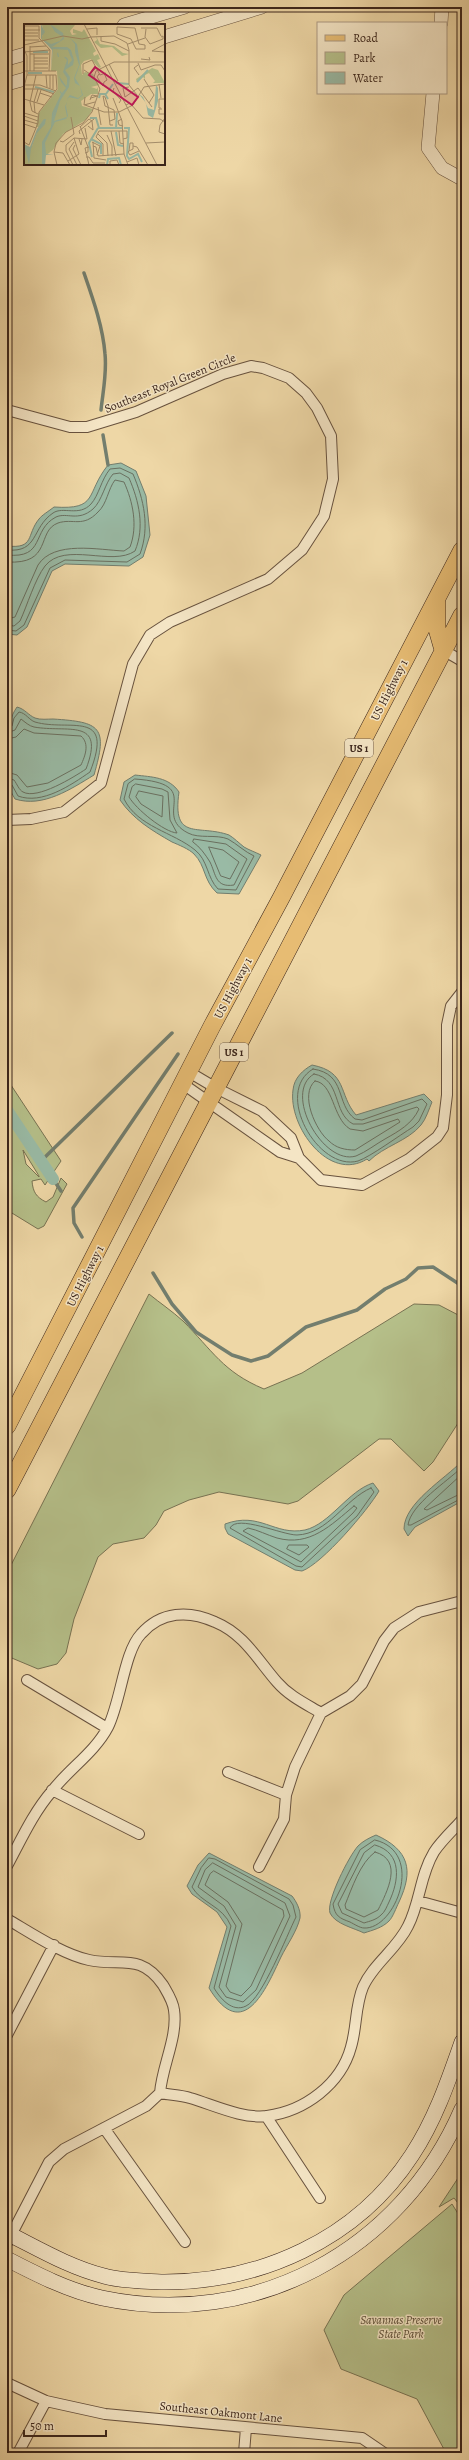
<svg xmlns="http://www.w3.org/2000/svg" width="469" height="2460" font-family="Alegreya,serif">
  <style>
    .green { fill: #b5bf89; stroke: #787252; fill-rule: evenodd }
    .water { fill: #99baa5; stroke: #737e6e }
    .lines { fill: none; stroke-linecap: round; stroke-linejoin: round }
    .shore { stroke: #6a7060; stroke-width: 1 }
    .stream { stroke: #737e6e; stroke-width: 3.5 }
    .canal { stroke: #99baa5; stroke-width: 12 }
    .minor-casing { stroke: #68523e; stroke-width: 12 }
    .tertiary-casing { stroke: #68523e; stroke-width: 14 }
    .secondary-casing { stroke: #3b251b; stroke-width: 16 }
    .primary-casing { stroke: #3b251b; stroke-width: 18 }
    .minor { stroke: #f4e5c5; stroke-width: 10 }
    .tertiary { stroke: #f4e5c5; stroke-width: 13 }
    .secondary { stroke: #f4e5c5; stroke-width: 15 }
    .primary { stroke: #e7bc73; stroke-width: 17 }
    .labels { text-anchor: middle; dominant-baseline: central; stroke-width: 3; stroke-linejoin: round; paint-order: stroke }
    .shield { fill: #f4e5c5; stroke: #725f4e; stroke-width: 1 }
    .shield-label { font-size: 11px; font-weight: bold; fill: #3b251b }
    .street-label { font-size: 12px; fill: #3b251b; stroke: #f4e5c5 }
    .park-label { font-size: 12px; font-style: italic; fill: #5a4c36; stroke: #f4e5c5 }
    .inset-river { fill: none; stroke: #99baa5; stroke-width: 2 }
    .inset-road { fill: none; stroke: #a6906e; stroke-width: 1 }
    .view { fill: #c2185b; fill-opacity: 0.15; stroke: #c2185b; stroke-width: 2 }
    .inset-edge { fill: none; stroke: #3b251b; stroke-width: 2 }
  </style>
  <rect width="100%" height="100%" fill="#eed7a6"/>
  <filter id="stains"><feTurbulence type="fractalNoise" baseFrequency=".005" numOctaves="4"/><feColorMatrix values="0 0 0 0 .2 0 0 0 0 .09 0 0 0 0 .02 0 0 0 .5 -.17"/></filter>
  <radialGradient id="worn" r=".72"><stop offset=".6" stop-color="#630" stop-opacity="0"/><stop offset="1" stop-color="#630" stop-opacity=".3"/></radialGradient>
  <path class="green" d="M7,1079L61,1161L45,1185L41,1179L32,1181C33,1192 36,1197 46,1202L53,1197L61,1178L67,1184L44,1226L38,1229L7,1210ZM23,1150L39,1176V1177L26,1164Z
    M149,1294C160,1303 172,1311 183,1321C212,1350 223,1372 264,1389L302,1373L414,1304L439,1305L462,1317V1417L433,1462L424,1471L391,1439H379L298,1501L288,1504L219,1492L189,1500L164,1511L156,1525L144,1538L113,1544L98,1557L74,1619L66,1653L57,1664L38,1669L7,1656V1573Z
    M462,2172V2208L454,2198L439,2207Z
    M452,2204L462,2220V2453H446L417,2399L341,2369L324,2330L344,2295Z"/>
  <path class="water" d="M121,463L136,471L146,496L150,535L143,557L129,566L65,564L52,571L27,627L17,635L7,634V546C35,549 26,535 39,519C42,515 49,511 54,507C99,510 85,494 108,465Z
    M17,707C25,709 28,715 35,718C40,720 48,719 53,719C101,722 108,727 94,775C71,789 43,808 15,799C13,795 8,788 7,783C4,761 4,725 17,707Z
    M135,775C152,777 169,777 179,792C172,842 198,824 229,835C234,838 239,843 244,847C249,850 255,852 261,855L239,894L217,893C203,880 206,866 194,854C189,849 179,845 172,842C151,830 133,819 120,800L124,782Z
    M312,1065C348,1072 338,1094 356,1115L424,1094L432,1102C429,1109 426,1119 421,1125C408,1141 384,1146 369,1161L367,1159C329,1183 288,1126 293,1090C294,1078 303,1070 312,1065Z
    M462,1461V1501L415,1527L408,1536L404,1529C404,1503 445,1479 462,1461Z
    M373,1483L379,1491C368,1510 322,1564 302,1571L295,1570L228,1534L225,1528V1524C260,1511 274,1536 305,1530C330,1524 348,1491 373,1483Z
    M376,1835C409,1850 414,1870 399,1902C396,1908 393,1917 389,1921C382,1928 373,1930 364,1933C354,1928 335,1924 330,1913C326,1901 349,1856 358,1846C363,1841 369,1838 376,1835Z
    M209,1853L292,1896C296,1901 301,1910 300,1918C297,1931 287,1945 281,1957C266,1989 243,2044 209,1988L227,1927L217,1912L192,1894L187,1886L198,1865Z"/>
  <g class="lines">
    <path class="shore" d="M7,550C39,553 31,528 53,513C63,506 79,517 91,504C99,495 101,480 110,469L120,468L133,474C144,500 150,527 140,554L127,562L65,560L50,568L24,625L16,631L7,630
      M7,555C46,559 31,530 56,517C67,512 78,522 93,509C102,501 105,483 113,474L120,473L129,478C139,501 145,527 135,551C112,567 65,541 45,566C35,579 27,606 20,621L14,626L7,625
      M7,562C53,565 36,531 58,523C73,518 83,528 98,512C107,504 108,489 115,480L124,482C133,502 138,526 130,547L124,551C99,550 54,540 38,565L15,617L7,619
      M7,728L12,726L14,718L19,712C26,713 29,720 35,722C69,732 115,708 90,772C71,785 42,805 18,796L12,785L7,783
      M7,733L15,730L21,719C25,722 29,726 34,727C67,733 106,717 86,769C74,777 37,800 23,792C19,790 17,784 14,780L7,778
      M7,739L16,737L24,729L34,733L81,736C90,744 85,756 81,765L48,783L27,787L17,775L7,772
      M135,779C206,784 151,814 188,833C199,839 216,834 228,839C237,844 245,852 254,856L236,890L218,889C207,878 208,860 195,850C173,832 138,827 124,799L128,784Z
      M136,784L162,789L168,792L170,820L177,833C164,832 136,809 129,797L132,787Z
      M139,791L163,796L162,817L141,804L136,797Z
      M194,839L226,844L247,859L234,885C215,888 216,874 210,862C205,854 200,847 193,842Z
      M209,847L223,850L239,862L230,879L221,876Z
      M313,1069C347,1074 335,1104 355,1119L362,1120L422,1099L427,1104L419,1121L413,1127C400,1135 370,1157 358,1161C318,1172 273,1092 313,1069Z
      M314,1074C342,1079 332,1113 353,1124H363L417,1107L419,1109C412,1124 399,1131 385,1139C376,1144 366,1152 356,1156C323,1166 282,1092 314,1074Z
      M315,1081C334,1083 332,1118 350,1129L363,1131L398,1119L400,1122L355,1150C345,1150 336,1148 329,1141C316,1131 299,1094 315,1081Z
      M462,1467C447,1482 411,1504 408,1525H411L462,1498
      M462,1474L424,1509L427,1510L462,1493
      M371,1488L374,1492L357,1516L302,1567L296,1566L230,1528C237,1514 282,1535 297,1535C328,1534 345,1499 371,1488Z
      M354,1506L357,1508L353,1513L301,1562L243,1531L248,1528C258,1530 267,1535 277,1538C310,1547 331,1525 354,1506Z
      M289,1545H307L309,1547L299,1555L287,1549Z
      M375,1840C426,1852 395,1930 364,1928C360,1928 354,1924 350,1922C339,1918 335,1916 333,1904L360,1850Z
      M375,1845C403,1853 399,1881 389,1902C387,1906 385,1912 381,1915C376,1920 370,1921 364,1923L342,1913L338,1904L364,1853Z
      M375,1852C404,1860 387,1892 378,1910L364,1917L346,1909L345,1905C352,1888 360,1863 375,1852Z
      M209,1858L215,1859L289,1899L293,1905L296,1917C287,1935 262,1999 246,2006C232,2013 220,1998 214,1988L231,1926C223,1906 201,1903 192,1887L201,1868Z
      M213,1863L285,1903L290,1916L256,1990L243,2002L226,1997L219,1987L236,1926L224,1906L198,1887L205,1870Z
      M214,1871L283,1910L284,1916L251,1986L241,1996L230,1992L226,1986L242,1924L228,1902L205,1885L210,1874Z"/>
    <path class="stream" d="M84,273C93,299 103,327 105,354C107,373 103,391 101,410
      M103,435L108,465
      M41,1161L172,1033
      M53,1179L61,1191
      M82,1237L74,1223L73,1208L178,1054
      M153,1273L172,1304L196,1332L232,1355L251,1361L268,1356L306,1327L357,1310L385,1289L406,1279L418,1268L433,1267L462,1286"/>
    <path class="canal" d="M7,1110L53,1179"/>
    <defs>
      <path id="minor" d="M7,410L70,427H87L136,412L223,374L251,366L263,368L289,378L306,393L317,408L331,436L333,479L324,516L302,550L268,579L170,622L150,635L133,664L101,783L64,812L31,819L7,820
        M443,650L462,661
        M189,1072L216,1088L262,1111L291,1138L299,1158L321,1180L362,1185L409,1159L437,1137L443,1128L447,1095V1025L451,1006L462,992
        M183,1084L280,1152L299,1158
        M27,1680L107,1728
        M228,1772L286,1795
        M52,1790L139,1834
        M7,1866C21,1840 33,1813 52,1791C69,1769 95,1752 108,1727C121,1701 124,1652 141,1634C161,1611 189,1610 215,1622C244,1634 257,1659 277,1682C289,1696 306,1704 321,1713
        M259,1867L284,1819L286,1795L295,1767L321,1713L350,1696L362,1684L384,1641L394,1628L419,1612L462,1601
        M418,1901L462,1913
        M7,1919C31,1933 62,1954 89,1960C120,1967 140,1952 163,1985C167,1992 173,2001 174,2010C178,2037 162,2066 160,2093L146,2106L64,2149L49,2162L7,2243
        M7,2035L54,1945
        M160,2093C170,2095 181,2095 190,2098C214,2105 242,2119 267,2116C305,2111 341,2084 351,2047C357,2027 355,2006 363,1987C373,1964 397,1949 408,1926C420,1903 420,1875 434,1852C441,1841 453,1830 462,1820
        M266,2116L320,2198
        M104,2128L185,2242
        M7,2383L46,2401L105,2414L362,2438L384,2453
        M18,2453L46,2401
        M244,2453L246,2428"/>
      <path id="tertiary" d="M441,23L442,7
        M124,25L185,7
        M164,37L262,7
        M7,59L25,54
        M7,84L25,79
        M433,93L428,148L442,168L462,179"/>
      <path id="secondary" d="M7,2233C39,2249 69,2267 104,2276C121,2281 143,2281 161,2282C259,2283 357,2240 412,2155C435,2120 448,2082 462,2042
        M7,2259C36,2274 69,2291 102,2298C254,2330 401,2251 462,2109"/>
      <path id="primary" d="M437,602V629L443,650
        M7,1426L212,1026L281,898L462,550
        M7,1490L462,615"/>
    </defs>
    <use href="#minor" class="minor-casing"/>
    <use href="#tertiary" class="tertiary-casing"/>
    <use href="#secondary" class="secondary-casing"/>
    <use href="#primary" class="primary-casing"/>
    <use href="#minor" class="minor"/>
    <use href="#tertiary" class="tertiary"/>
    <use href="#secondary" class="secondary"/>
    <use href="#primary" class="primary"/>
  </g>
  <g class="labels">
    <g class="shield">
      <rect x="345" y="739" width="28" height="18" rx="3"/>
      <rect x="220" y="1043" width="28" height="18" rx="3"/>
    </g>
    <g class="shield-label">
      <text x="359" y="748">US 1</text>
      <text x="234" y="1052">US 1</text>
    </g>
    <g class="street-label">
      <text transform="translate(170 383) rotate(-22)">Southeast Royal Green Circle</text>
      <text transform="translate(389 690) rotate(-63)">US Highway 1</text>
      <text transform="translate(233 988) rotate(-62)">US Highway 1</text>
      <text transform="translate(85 1276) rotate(-63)">US Highway 1</text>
      <text transform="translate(221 2412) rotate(6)">Southeast Oakmont Lane</text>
    </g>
    <g class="park-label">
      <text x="401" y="2320">Savannas Preserve<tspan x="401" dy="14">State Park</tspan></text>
    </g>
  </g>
  <g transform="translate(24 24)">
    <rect width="141" height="141" fill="#eed7a6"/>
    <path d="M12,0L51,1L46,7L48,11L53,10L49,9V5L58,8L60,5L72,27L69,29L70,32L74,30L76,35L73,36L77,43L75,44L67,35L60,37L57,41L58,51L61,48L69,50L75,61L67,63L73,65L74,63V70H67L57,77L58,82L69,85L63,95L39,110L29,126L21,132L19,141H1L0,121L4,124L8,122L15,103H12L14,90L34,65L33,47H27L29,25L17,15L20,7L18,1ZM72,12L76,20L90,22L99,29L105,30L98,32L88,23L77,24L70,18L73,16ZM128,44L134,46L141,59H129L131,57L125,49L121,51V55L119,53L113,58L112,55Z" fill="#b5bf89"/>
    <path d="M17,0L21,8L18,12V15L27,20L36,17L39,13L31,8L26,0L39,9L40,15L28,23H43L47,26L50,36L49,41L41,46L46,53L45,63L36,77L30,97L43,93L41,83L45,72L46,71L54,74L58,71L56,62L51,59L50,54L55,41L51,28V20L46,14L53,20L56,40L51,54L56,62L59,71L54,75L44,73L42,82L44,92L42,95L31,98L21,119L22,130L30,131H22L21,141H18V118L27,103L28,89L37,70L36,68V67L38,69L42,64L37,58L35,52L42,62L43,60V54L39,48L43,36L40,33H34L33,30L34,28L35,33H42L44,35V41L48,36L44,26L29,25L27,46L28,26L17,14ZM132,61L134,64V77L129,94L124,91L122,79L115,70L119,73L124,84L130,86ZM20,95H22L21,100L13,109L7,125L5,140L0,120L6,123L13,105Z" fill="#99baa5"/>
    <path class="inset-river" d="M9,28H24M4,49H18M113,58L124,46M92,59L105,60M11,63L30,68M82,70L89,60M75,74L76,70H81L84,75M66,94H72L75,104H98M92,104L93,89M100,104H105L103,132L105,135L114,130L118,138M92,108L94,121L99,122M67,115L77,120V130M68,133L65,119L74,104M83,141L84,135L95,134L97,141"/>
    <path class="inset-road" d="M60,0L133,141M0,2H15M15,2V14L26,26L25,47M93,3L111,4L115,20L121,21V25H112L107,15L93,10ZM117,4H133L137,12M63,5L73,4V11M122,5L121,13L126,20L139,15V12L137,13M0,6H16M0,9H14M0,12H14M77,12V17L91,20L105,27M67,13L90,12L103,19L105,26V61L113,71M0,16H15M104,20L121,14M141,20L128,27L141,28M0,21L39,12L58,15L67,13M6,23L22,22M0,25L3,32V51L0,63M0,28L26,26M6,30H25M10,30V47M10,34H24M117,35L126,36L125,33M10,37H24M114,39L117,46L131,41H137L141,47M10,40H24M85,40L94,57M114,41L110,44L115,51M10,44H24M60,46L66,50L73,43M0,47H32M6,47V22M59,50V40L68,36L76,51L82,49M75,50L73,53L79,62L80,58L83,56L80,49M12,51L6,78L8,87L14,90M22,51L23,63M26,51V64M29,51V65M120,55L130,71L125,79M135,60L137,74M0,61H16L32,67M105,63L99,64L101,73L114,64L128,83M90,64L89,67L97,76L95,79M0,65H16L30,70M16,69L28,73M79,72L81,73L84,82L86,101H89M79,72L81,82L90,86L91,95L86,97M61,73L60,81L71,78M89,74L98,97L100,130L104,141M0,75L20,81M66,76L67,73L68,71L73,72L67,74M13,78L17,66M61,81L80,88H95L109,81L120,63L141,60M102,81L106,79L119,94L136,95L141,98M74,83L77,101M137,84H135V75H141M138,85H135V90H141M0,89L14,93M11,89L10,78L14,65M0,92L14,97M141,94L136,101L135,108L141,110M98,95L94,97L95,101L99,102M0,96L14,100M0,100L12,104M56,102L64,123V128L61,129M64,102L69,106L68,97M56,103L65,95L68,97M87,107L92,132M95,107L96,119L100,120M56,110L55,107L70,95M74,110L83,119L84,132M83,111L88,122V132M55,115L57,121L58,115M36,117L39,118L50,110L47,93M0,118L5,121L14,99L15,88L33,65L32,51H3M50,118L45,125L53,141M68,118L76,122L73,131M69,118L70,134L82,136M122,119L141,118M51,121L49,125L57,141M69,122L72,123L74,132L100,130M109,122L113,123L124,141M105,127L109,125V119H106L105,127L104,128L106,131L115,127M30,128L39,129L46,141M79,132V120L72,113L75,107H103V114L99,115M62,133H65L69,139H81M44,137L55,130L50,114M103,138L113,134L115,141M33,141L30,128L32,119L42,108L59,99L68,88L76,65L70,53L72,47L90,38H141M49,141L42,127V121L50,114L63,115L61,104M65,141L61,124L65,123M86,141V137L93,136L95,141"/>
    <path class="view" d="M71,43L114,73L108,81L65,51Z"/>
    <rect width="141" height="141" class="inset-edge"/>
  </g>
  <rect width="469" height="2460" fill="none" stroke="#eed7a6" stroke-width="24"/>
  <rect x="8" y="8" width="453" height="2444" fill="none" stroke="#3b251b" stroke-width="2"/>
  <rect x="12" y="12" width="445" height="2436" fill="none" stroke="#3b251b"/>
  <rect x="317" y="22" width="130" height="72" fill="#f4e5c5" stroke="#aa9881"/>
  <rect x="325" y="35" width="20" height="6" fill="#e7bc73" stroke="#aa9881"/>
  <text x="353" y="42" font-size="12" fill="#3b251b">Road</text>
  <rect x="325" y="52" width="20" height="12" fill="#b5bf89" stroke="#aa9881"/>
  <text x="353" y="62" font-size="12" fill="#3b251b">Park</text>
  <rect x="325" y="72" width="20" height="12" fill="#99baa5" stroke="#aa9881"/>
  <text x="353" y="82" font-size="12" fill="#3b251b">Water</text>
  <path d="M24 2430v6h82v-6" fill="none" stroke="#3b251b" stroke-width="2"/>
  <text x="30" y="2430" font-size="12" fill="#3b251b" stroke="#f4e5c5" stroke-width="3" paint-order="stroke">50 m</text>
  <rect width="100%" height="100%" filter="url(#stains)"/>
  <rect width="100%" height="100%" fill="url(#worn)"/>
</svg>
